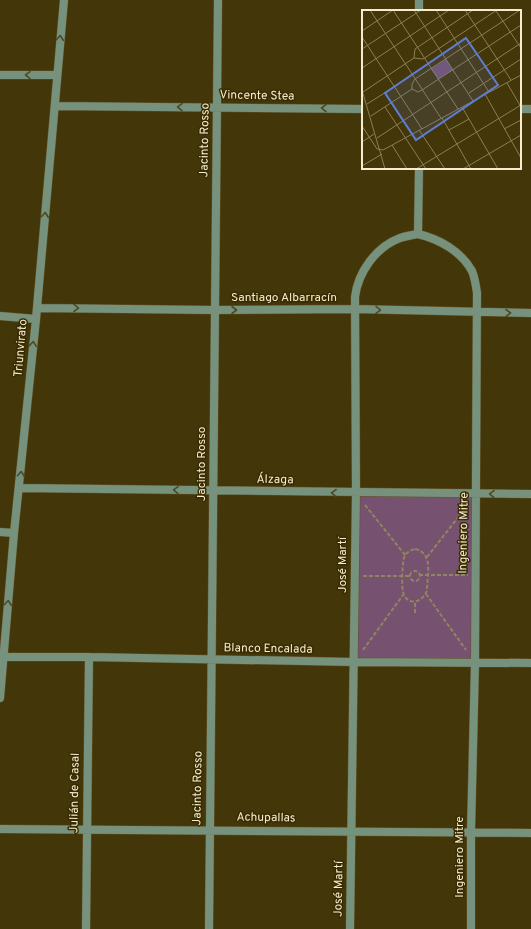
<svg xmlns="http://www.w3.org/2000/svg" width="531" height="929" font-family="Overpass,sans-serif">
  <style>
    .green { fill: #765170 }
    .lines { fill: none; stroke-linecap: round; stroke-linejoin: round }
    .minor-casing { stroke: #605328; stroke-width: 9 }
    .path { stroke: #90855e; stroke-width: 2; stroke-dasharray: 4 2; stroke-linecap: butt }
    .minor { stroke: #76917c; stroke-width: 8 }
    .oneway { stroke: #4b4a25 }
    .labels { text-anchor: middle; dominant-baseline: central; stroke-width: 3; stroke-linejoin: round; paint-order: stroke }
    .street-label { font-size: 12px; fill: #f6ecd0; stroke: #382c00 }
    .inset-road { fill: none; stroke: #8b7f58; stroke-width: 1 }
    .view { fill: #5e7dd6; fill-opacity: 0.15; stroke: #5e7dd6; stroke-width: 2 }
    .inset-edge { fill: none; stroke: #f6ecd0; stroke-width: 2 }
  </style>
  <rect width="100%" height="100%" fill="#433608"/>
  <path class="green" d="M356,493L476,494L475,663L354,662Z"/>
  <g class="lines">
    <defs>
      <path id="minor" d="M419,11V0
        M0,75H57
        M55,106L363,109
        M520,109H531
        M419,168L418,234C439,239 461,251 472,271C475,278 476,286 477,293L475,663L471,832V929
        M37,308L214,310L354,309L531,313
        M0,316L36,319
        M19,488L531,494
        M0,532L14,533
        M4,657H89L354,662L531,663
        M0,698L14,533L36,319L64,0
        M0,829L531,833
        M86,929L89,657
        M209,929L218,0
        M350,929L356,493L355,297C358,272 376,247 400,238C406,236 412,235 418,234"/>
    </defs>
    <use href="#minor" class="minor-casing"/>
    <path class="path" d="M365,505L405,555
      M415,549C434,553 427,577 427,590C424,601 410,607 404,595C401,590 402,561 405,555C407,552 411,550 415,549Z
      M427,557L467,506
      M410 576a5 5 0 1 1 10 0a5 5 0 1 1-10 0Z
      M419,575H468
      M363,576H410
      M426,594L466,650
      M415,613V602
      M363,650L403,595"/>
    <use href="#minor" class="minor"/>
  </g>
  <defs><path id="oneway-chevron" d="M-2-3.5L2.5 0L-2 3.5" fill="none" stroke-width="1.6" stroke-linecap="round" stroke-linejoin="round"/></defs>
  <g class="oneway">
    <use href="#oneway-chevron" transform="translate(60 38) rotate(-85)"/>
    <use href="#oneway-chevron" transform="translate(28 75) rotate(-179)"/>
    <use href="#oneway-chevron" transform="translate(180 107) rotate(-179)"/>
    <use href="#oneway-chevron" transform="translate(324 108) rotate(-179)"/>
    <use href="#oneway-chevron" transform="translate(45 215) rotate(-85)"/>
    <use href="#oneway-chevron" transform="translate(76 308) rotate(1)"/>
    <use href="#oneway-chevron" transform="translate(234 310)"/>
    <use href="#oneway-chevron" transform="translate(378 310) rotate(1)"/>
    <use href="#oneway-chevron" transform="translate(508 313)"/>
    <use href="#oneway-chevron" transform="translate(33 344) rotate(-85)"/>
    <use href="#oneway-chevron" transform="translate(21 474) rotate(-85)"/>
    <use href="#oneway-chevron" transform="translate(176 490) rotate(-179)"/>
    <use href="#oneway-chevron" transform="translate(334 493) rotate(-179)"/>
    <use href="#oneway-chevron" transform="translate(492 494) rotate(-179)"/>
    <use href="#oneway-chevron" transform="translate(8 603) rotate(-85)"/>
  </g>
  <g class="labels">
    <g class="street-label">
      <text transform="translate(257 96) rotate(1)">Vincente Stea</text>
      <text transform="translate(205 140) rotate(-89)">Jacinto Rosso</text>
      <text x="284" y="298">Santiago Albarracín</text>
      <text transform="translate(21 348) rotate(-85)">Triunvirato</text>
      <text transform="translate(202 464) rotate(-90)">Jacinto Rosso</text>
      <text transform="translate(275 480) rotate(1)">Álzaga</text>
      <text transform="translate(464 533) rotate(-89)">Ingeniero Mitre</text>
      <text transform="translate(343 565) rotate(-90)">José Martí</text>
      <text transform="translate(268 649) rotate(1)">Blanco Encalada</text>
      <text transform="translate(198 788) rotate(-89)">Jacinto Rosso</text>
      <text transform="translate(75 793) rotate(-89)">Julián de Casal</text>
      <text transform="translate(266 818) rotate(1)">Achupallas</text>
      <text transform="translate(460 857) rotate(-90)">Ingeniero Mitre</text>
      <text transform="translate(339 889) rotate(-89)">José Martí</text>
    </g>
  </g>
  <g transform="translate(362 10)">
    <rect width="159" height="159" fill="#433608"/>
    <path d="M84,49L91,60L76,69L69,59Z" fill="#765170"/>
    <path class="inset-road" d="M8,0L79,108M31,0L96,99M52,0L111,91M74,0L127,82M103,0L149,70M134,1L159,38M0,21L31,0M0,27L60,119M0,39L59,0M52,48L61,49L135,0M52,48L53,39L111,0M0,58L87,0M145,73L159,97M50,79L56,82L60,80L159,15M0,80L23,159M1,82L52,48M107,83L159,49M123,84L159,148M5,94L32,77M23,97L64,159M100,97L136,159M9,106L50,79V74L53,69L158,0M80,108L109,159M0,116L15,139L21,140L159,65M142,119L159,110M57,120L83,159M87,120L107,109M15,128L159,33M0,132L12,124M30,135L45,159M0,156L20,144M54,159L159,95M101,159L159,125"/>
    <path class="view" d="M104,28L136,75L54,130L23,83Z"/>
    <rect width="159" height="159" class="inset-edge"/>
  </g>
</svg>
